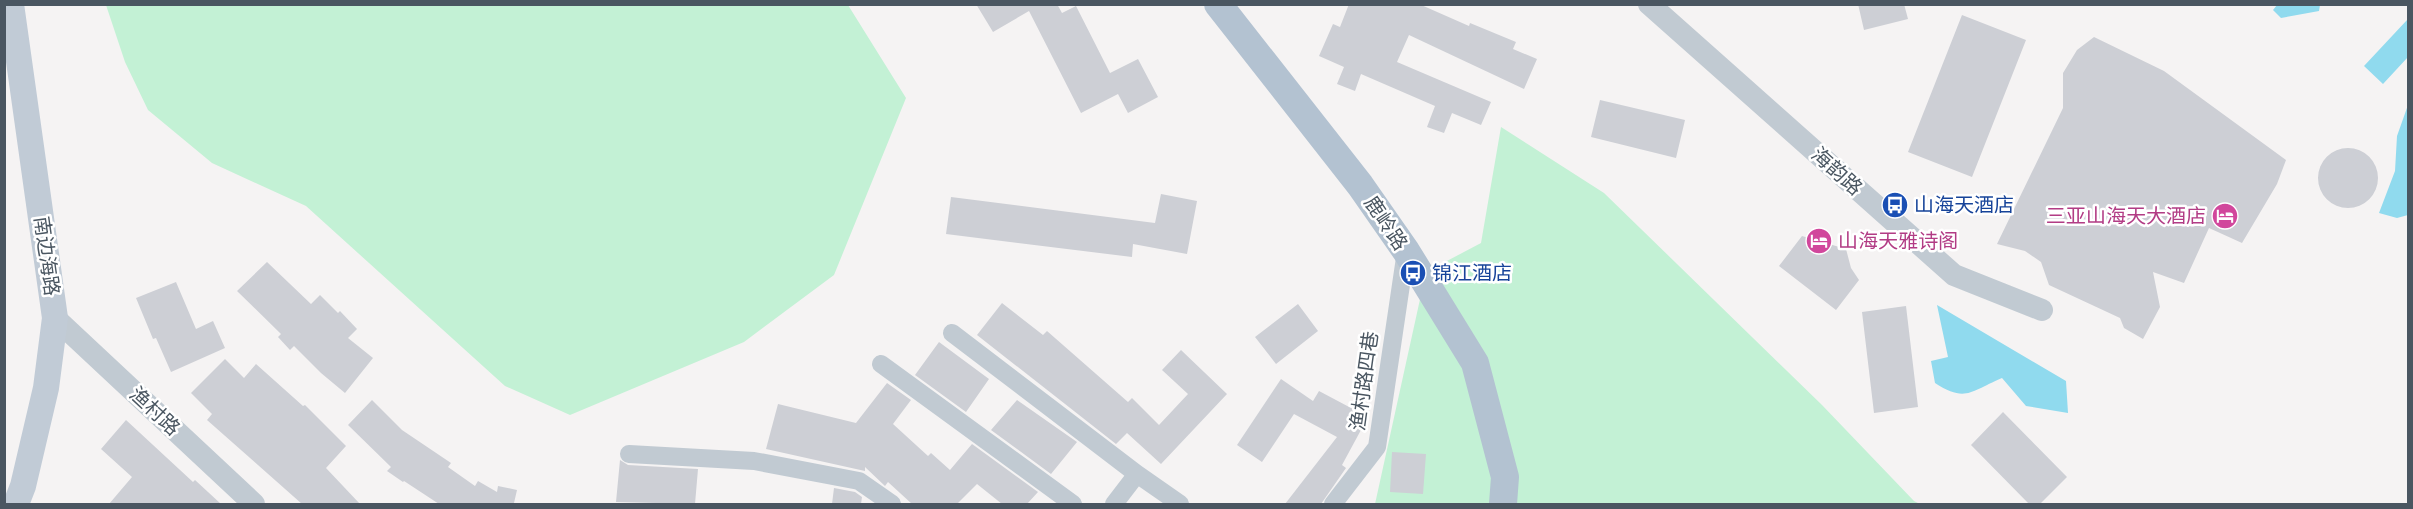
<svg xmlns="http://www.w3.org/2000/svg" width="2413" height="509" font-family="'Fira Sans','Noto Sans SC',sans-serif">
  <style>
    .green { fill: #c3f1d5 }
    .water { fill: #90daee }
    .building { fill: #cdcfd5 }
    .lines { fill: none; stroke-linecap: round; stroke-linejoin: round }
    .minor { stroke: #c1cad2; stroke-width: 18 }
    .tertiary { stroke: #c1cad2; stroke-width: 22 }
    .secondary { stroke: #c1cbd6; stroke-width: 26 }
    .primary { stroke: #b3c2d1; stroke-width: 28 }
    .labels { text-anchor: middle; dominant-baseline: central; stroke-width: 5; stroke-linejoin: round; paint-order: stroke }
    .street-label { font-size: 20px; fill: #4a5661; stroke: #fff }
    .transit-label { font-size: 20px; fill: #164399; stroke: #fff; text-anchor: start }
    .hotel-label { font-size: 20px; fill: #b23c85; stroke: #fff; text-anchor: end }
  </style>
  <rect width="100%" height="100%" fill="#f5f3f3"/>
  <path class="green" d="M106,5H848L906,98L834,275L744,342L570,415L505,386L306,206L212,163L148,110L125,62Z
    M1501,127L1604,193L1822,405L1914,501L1920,504H1375L1426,272L1481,243Z"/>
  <path class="water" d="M2277,5V4L2320,5L2319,11L2281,18L2273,10Z
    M2407,20L2408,57L2383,84L2364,66Z
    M2408,105V215L2397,218L2379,213L2395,171L2397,136Z
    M1937,305L2066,381L2068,413L2026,406L2002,378C1971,391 1966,403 1935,383L1931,361L1948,357Z"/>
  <path class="building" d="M976,4H1057L1062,13L1076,6L1110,73L1138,59L1158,97L1128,113L1118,94L1081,113L1029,11L993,32Z
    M1349,4H1419L1469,26L1470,23L1516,42L1513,49L1537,59L1524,89L1409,35L1397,62L1491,102L1481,125L1452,113L1444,133L1427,127L1435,106L1361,74L1355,91L1337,84L1344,67L1319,56L1333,24L1340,27Z
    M1858,4H1904L1908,19L1864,30Z
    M1962,15L2026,40L1972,177L1908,152Z
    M2094,37L2164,71L2286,160L2277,184L2242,243L2209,228L2184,283L2153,272L2160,307L2143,339L2124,328L2120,318L2049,285L2041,262L2025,251L1997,244L2063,108V73L2077,50Z
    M1600,100L1685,120L1676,158L1591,137Z
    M2318 178a30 30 0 1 1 60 0a30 30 0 1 1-60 0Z
    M1161,194L1197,201L1187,254L1133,244L1132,257L946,234L951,197L1155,223Z
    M1802,236L1846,249L1851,268L1859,280L1836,310L1779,266Z
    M267,262L311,304L320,295L338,313L340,311L357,329L348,338L373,358L345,393L321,373L294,346L290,350L278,337L281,334L237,291Z
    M176,282L196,329L213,321L225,348L171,372L156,338L153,339L136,298Z
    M1002,303L1043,335L1047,331L1128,402L1132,398L1159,425L1188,394L1162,370L1181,350L1227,394L1161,464L1127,433L1116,444L977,335Z
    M1298,304L1318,331L1276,364L1255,337Z
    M1906,306L1918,407L1874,413L1862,312Z
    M939,342L989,379L966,412L915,375Z
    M225,359L244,378L256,364L303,406L305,405L346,446L326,468L360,504H302L207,420L212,414L191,393Z
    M1281,379L1313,401L1319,391L1368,417L1342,465L1346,468L1321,504H1285L1337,437L1294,414L1262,462L1237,445Z
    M887,383L911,400L893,424L928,456L931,453L950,470L972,444L1038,492L1027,504H1002L977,484L957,504H912L888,482L885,486L865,467V471L766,449L778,404L856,423Z
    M372,400L402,430L451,463L448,467L475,486L478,481L497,492L498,486L517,490L514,503L516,504H439L404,481L403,482L387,471L391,467L348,425Z
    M1017,400L1077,442L1051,474L991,430Z
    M2003,412L2067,477L2040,504H2029L1971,445Z
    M126,420L193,482L195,480L221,504H109L132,477L101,449Z
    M1392,452L1426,454L1423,494L1390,492Z
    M620,460L628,465L698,469L695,504L616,502Z
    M834,488L855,492L862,497L861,504H832Z"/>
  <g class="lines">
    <path class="minor" d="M952,333L1137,474
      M881,364L1073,504
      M629,454L754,461L859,481L892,504
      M1114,504L1137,474L1180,504
      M1333,504L1377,447L1406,251"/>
    <path class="tertiary" d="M1649,4L1954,275L2042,310
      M55,318L254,504"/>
    <path class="secondary" d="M11,4L55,318L46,388L23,486L16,504"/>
    <path class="primary" d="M1218,4L1360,185L1406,251L1475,363L1505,477L1503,504"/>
  </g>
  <defs>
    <symbol id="bus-disc" viewBox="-11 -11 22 22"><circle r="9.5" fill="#1a4fb4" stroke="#fff"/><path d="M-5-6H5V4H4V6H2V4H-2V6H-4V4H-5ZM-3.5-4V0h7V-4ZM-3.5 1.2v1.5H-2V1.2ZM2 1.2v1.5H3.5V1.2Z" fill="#fff"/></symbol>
    <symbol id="hotel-disc" viewBox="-11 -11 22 22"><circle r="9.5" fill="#d1479c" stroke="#fff"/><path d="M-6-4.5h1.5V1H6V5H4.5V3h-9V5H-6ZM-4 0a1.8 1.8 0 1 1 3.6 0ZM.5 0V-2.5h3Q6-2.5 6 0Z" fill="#fff"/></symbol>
  </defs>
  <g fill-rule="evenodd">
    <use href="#bus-disc" x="1880" y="190" width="30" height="30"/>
    <use href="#hotel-disc" x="2210" y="201" width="30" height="30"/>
    <use href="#hotel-disc" x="1804" y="226" width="30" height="30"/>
    <use href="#bus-disc" x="1398" y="258" width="30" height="30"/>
  </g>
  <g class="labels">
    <g class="street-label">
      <text transform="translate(1837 171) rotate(42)">海韵路</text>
      <text transform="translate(1386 223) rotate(56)">鹿岭路</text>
      <text transform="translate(47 256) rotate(82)">南边海路</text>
      <text transform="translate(1364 381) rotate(-82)">渔村路四巷</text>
      <text transform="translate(155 411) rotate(43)">渔村路</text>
    </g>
    <g class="transit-label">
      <text x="1914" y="205">山海天酒店</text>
      <text x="1432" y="273">锦江酒店</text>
    </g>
    <g class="hotel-label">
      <text x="2206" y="216">三亚山海天大酒店</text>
      <text x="1838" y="241" text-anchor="start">山海天雅诗阁</text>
    </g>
  </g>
  <rect width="2413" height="509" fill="none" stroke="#4a5661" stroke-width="12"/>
</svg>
